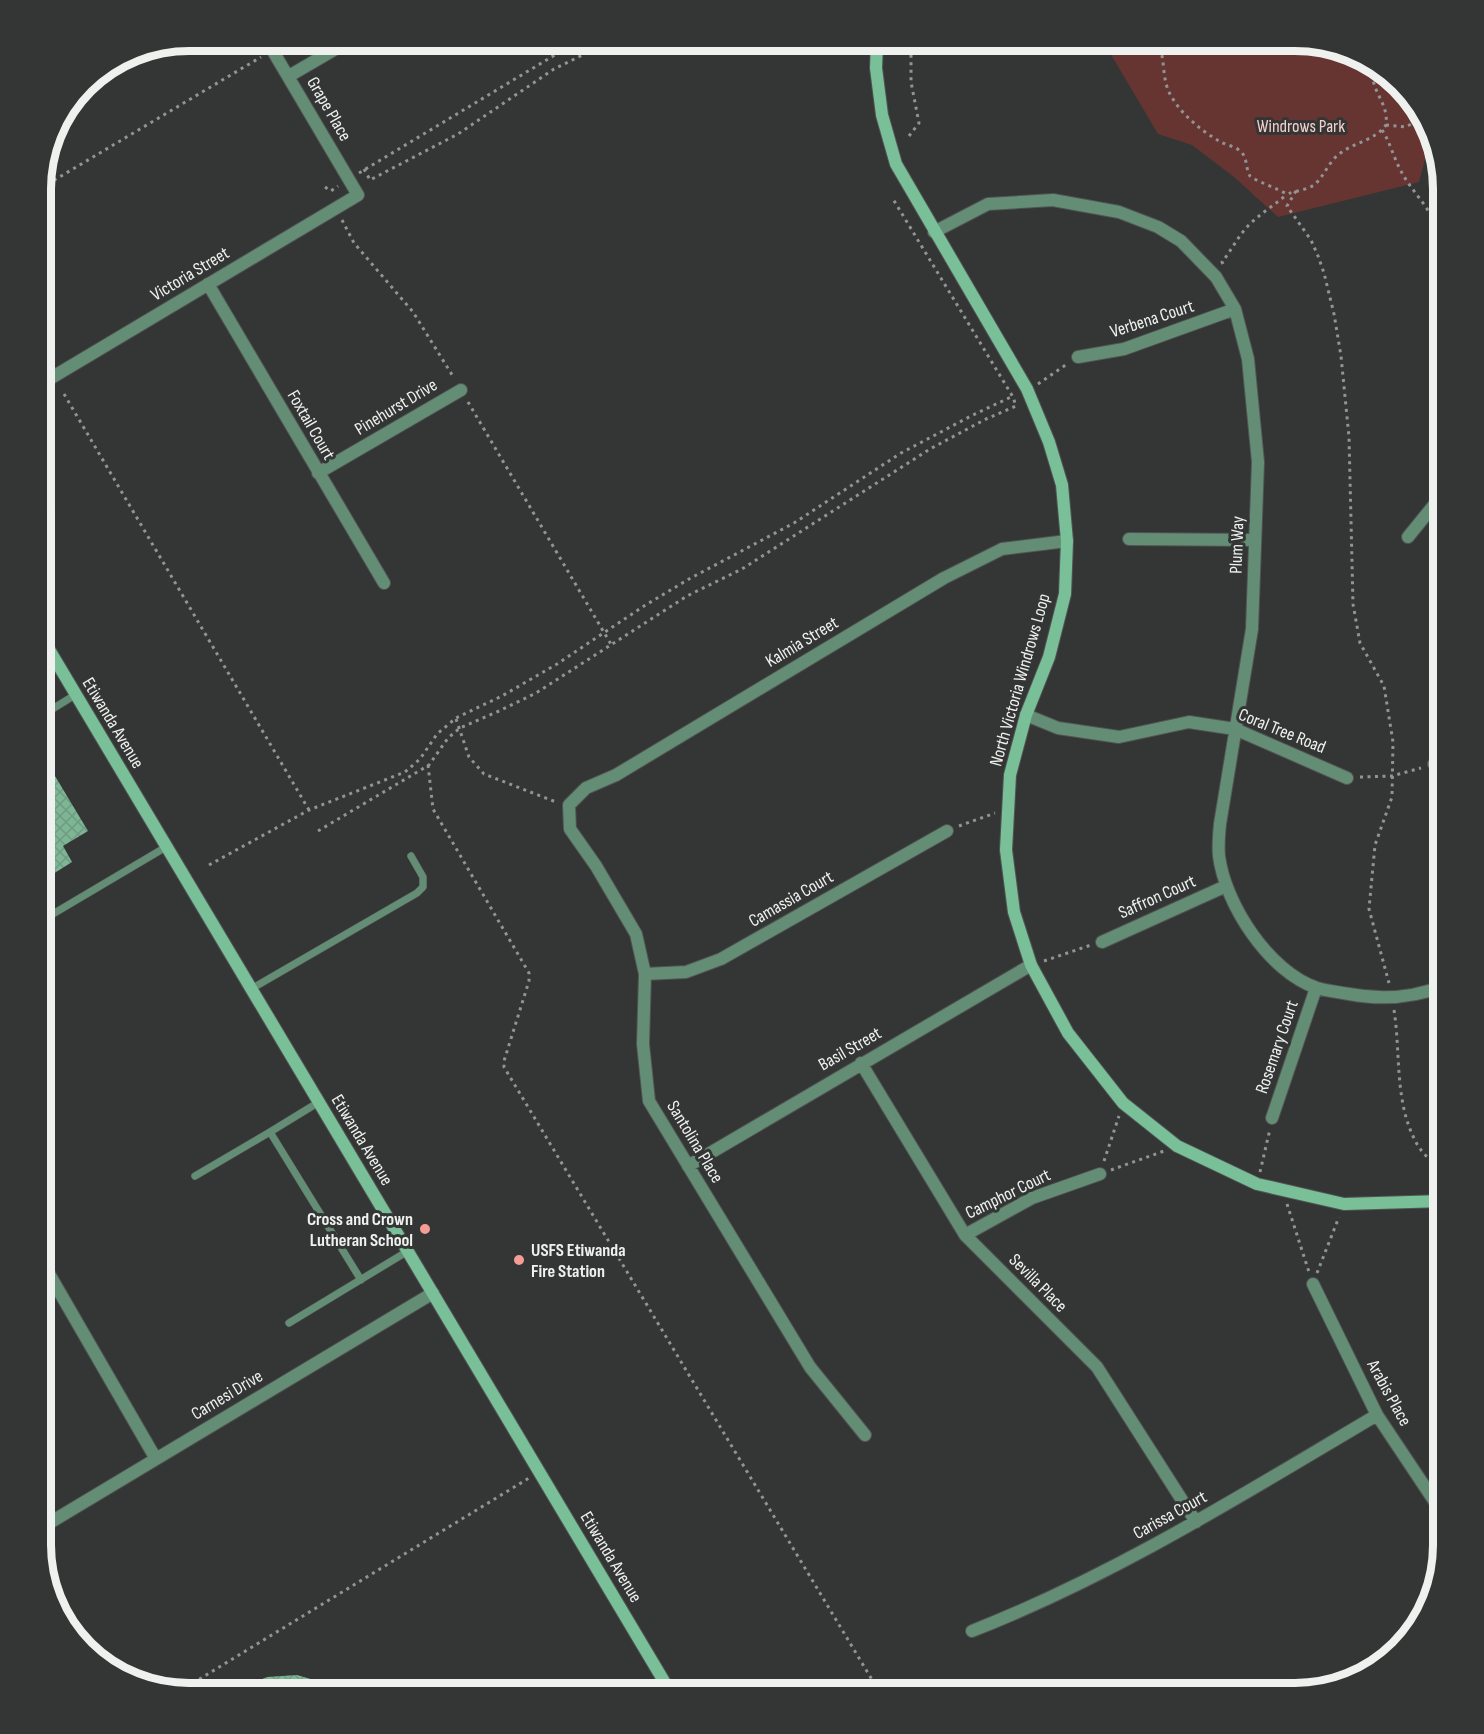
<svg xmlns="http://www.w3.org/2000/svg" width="1484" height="1734" font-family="'Sofia Sans Condensed',sans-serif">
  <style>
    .green { fill: #663532 }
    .building { fill: url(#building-cross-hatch) }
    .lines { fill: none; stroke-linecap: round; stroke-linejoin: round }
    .lane-casing { stroke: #525453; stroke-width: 8 }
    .street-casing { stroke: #525453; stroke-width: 14 }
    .secondary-casing { stroke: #525453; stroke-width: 14 }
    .path { stroke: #929493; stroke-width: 3; stroke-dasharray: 3 4.5; stroke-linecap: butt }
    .lane { stroke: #638e75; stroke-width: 7 }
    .street { stroke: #638e75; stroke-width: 12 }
    .secondary { stroke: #79c098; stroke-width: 12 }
    .poi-dot { fill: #f59c95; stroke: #343635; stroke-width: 2 }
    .labels { text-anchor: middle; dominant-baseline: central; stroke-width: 6; stroke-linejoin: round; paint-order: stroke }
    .street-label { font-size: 18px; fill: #eff1ef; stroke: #343635 }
    .park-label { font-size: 18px; fill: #f5d0cc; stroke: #343635 }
    .poi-label { font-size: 18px; font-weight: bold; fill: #eff1ef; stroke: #343635; text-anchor: end }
    .rim { fill: none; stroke: #eff1ef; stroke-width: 8 }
  </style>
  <defs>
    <pattern id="building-cross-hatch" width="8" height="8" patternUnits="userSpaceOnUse" patternTransform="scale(1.5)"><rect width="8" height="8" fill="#7db695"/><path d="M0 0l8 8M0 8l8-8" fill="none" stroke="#709a82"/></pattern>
  </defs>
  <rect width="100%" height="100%" fill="#343635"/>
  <path class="green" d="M1103,41H1304L1369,60L1413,99L1433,137H1431L1419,182L1278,217L1234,177L1192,145L1158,134Z"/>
  <path class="building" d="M52,771L88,831L63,846L72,862L53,874L48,865L41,869V778Z
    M297,1675L348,1690L347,1694H225L267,1677Z"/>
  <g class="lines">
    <defs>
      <path id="lane" d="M41,716L75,695
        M41,921L166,847
        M251,989L417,893L423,887V877L411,856
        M319,1102L270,1132L361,1280
        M195,1176L270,1132
        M289,1323L408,1251"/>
      <path id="street" d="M289,76L349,41
        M934,232L988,204L1053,200L1119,212L1158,227L1181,241L1216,277L1235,309L1248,359L1258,462L1252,629L1220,824C1219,834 1218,846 1219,856C1225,904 1269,972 1317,988C1327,991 1338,992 1349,994C1381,1000 1413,998 1443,986
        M1439,233L1438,328L1443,356
        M208,284L384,583
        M1078,357L1124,349L1235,309
        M41,384L358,195L267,41
        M318,473L461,390
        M1408,537L1443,494
        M1129,539L1255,540
        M1026,715L1058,728L1119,737L1189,722L1235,729L1347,778
        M1434,764L1443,760
        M1102,942L1226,886
        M645,974L686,972L721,959L947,831
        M861,1063L965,1235L1097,1367L1196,1522
        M1272,1118L1316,988
        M688,1166L1031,965
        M1438,1203L1443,1230
        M965,1235L1032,1198L1100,1174
        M41,1260L156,1459
        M1313,1284L1377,1415L1443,1514
        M865,1435L810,1367L649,1101L643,1044L645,974L636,934L596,866L570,829L569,805L586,788L616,775L944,578L1002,549L1067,541
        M41,1528L433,1293
        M972,1631C1115,1575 1245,1493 1377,1415
        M1374,1669L1386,1662"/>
      <path id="secondary" d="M877,41L876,68L882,115L896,164L1027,389L1049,442L1062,485L1067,541L1065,594L1049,657L1026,715L1010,775L1006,850L1014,912L1031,965L1068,1033L1123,1103L1177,1146L1257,1184L1344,1204L1443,1201
        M41,636L671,1693"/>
    </defs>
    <use href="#lane" class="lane-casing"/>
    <use href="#street" class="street-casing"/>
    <use href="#secondary" class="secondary-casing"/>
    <path class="path" d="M1157,41C1166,57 1161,77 1170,94C1180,113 1200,130 1219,141C1225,145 1235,146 1240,151C1248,157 1245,168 1250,176C1252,179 1280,190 1287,194C1295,191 1306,190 1314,185C1325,176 1328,161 1342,152C1356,142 1375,140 1386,125C1389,101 1369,92 1372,63
      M1386,125L1406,127L1423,117
      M1382,130C1390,142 1393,156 1400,169C1409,188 1425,202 1434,221
      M909,136L919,123L911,82V41
      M364,169L370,180L458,134L554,69L611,41
      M359,173L578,41
      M325,187L331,191L338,186
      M41,188L261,57
      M1296,191L1287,206L1311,240L1318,256L1324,273L1334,314L1341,356L1349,437L1353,604L1360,643L1384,686L1393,742L1392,797L1375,845L1369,909L1389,983
      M342,220L354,243L413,312L454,378
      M1223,264L1222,262C1231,251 1237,238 1247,227C1259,214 1274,206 1287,194
      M1038,384L1067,364
      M64,394L309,810
      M468,402L612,646
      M456,719L469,757L484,774L556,802
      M428,765L433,809L529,973V981L504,1061V1067L880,1693
      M1360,777L1392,776L1421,768
      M959,826L995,813
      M318,831L429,765L448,738L460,728L499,711L536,693L687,596L742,569L930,449L986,419L1016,406L1013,397L893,199
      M209,865L309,810L405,772L420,759L437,734L456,718L502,696L557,664L644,606L689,579L794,523L901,453L971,416L1013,396
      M1044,961L1091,945
      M1394,1010C1401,1055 1394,1103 1417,1144C1424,1156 1434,1163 1443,1172
      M1104,1161L1119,1116
      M1111,1170L1164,1151
      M1260,1172L1270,1129
      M1287,1204L1309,1272
      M1317,1273L1339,1217
      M180,1691L529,1478"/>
    <use href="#lane" class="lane"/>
    <use href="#street" class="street"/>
    <use href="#secondary" class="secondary"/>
  </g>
  <g class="poi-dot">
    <circle cx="425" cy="1229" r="6"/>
    <circle cx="519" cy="1260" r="6"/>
  </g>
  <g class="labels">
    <g class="street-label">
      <text transform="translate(329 109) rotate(60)">Grape Place</text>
      <text transform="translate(190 274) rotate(-31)">Victoria Street</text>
      <text transform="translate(1152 319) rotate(-18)">Verbena Court</text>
      <text transform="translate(396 407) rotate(-31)">Pinehurst Drive</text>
      <text transform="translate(311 425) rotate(60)">Foxtail Court</text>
      <text transform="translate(1237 545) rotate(-88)">Plum Way</text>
      <text transform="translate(802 642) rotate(-31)">Kalmia Street</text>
      <text transform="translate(1020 680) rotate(-74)">North Victoria Windrows Loop</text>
      <text transform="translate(113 723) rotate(59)">Etiwanda Avenue</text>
      <text transform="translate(1282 731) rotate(22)">Coral Tree Road</text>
      <text transform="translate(1157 897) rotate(-24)">Saffron Court</text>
      <text transform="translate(791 899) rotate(-30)">Camassia Court</text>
      <text transform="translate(1277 1047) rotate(-71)">Rosemary Court</text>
      <text transform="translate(850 1049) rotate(-30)">Basil Street</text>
      <text transform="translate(362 1140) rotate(59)">Etiwanda Avenue</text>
      <text transform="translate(695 1142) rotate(59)">Santolina Place</text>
      <text transform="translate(1008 1194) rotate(-26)">Camphor Court</text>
      <text transform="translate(1038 1283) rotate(45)">Sevilla Place</text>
      <text transform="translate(1389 1393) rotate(61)">Arabis Place</text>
      <text transform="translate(227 1395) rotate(-31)">Carnesi Drive</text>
      <text transform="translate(1170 1515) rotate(-29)">Carissa Court</text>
      <text transform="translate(611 1557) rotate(59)">Etiwanda Avenue</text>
    </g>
    <g class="park-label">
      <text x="1301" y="126">Windrows Park</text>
    </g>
    <g class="poi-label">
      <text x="413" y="1219">Cross and Crown<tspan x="413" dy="21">Lutheran School</tspan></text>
      <text x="531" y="1250" text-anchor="start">USFS Etiwanda<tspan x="531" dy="21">Fire Station</tspan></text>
    </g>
  </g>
  <path d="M0 0H1484V1734H0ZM189 51H1295A138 138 0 0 1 1433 189V1545A138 138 0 0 1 1295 1683H189A138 138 0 0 1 51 1545V189A138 138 0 0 1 189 51Z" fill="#343635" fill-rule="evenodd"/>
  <path class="rim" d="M189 51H1295A138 138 0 0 1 1433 189V1545A138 138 0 0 1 1295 1683H189A138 138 0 0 1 51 1545V189A138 138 0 0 1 189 51Z"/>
</svg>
